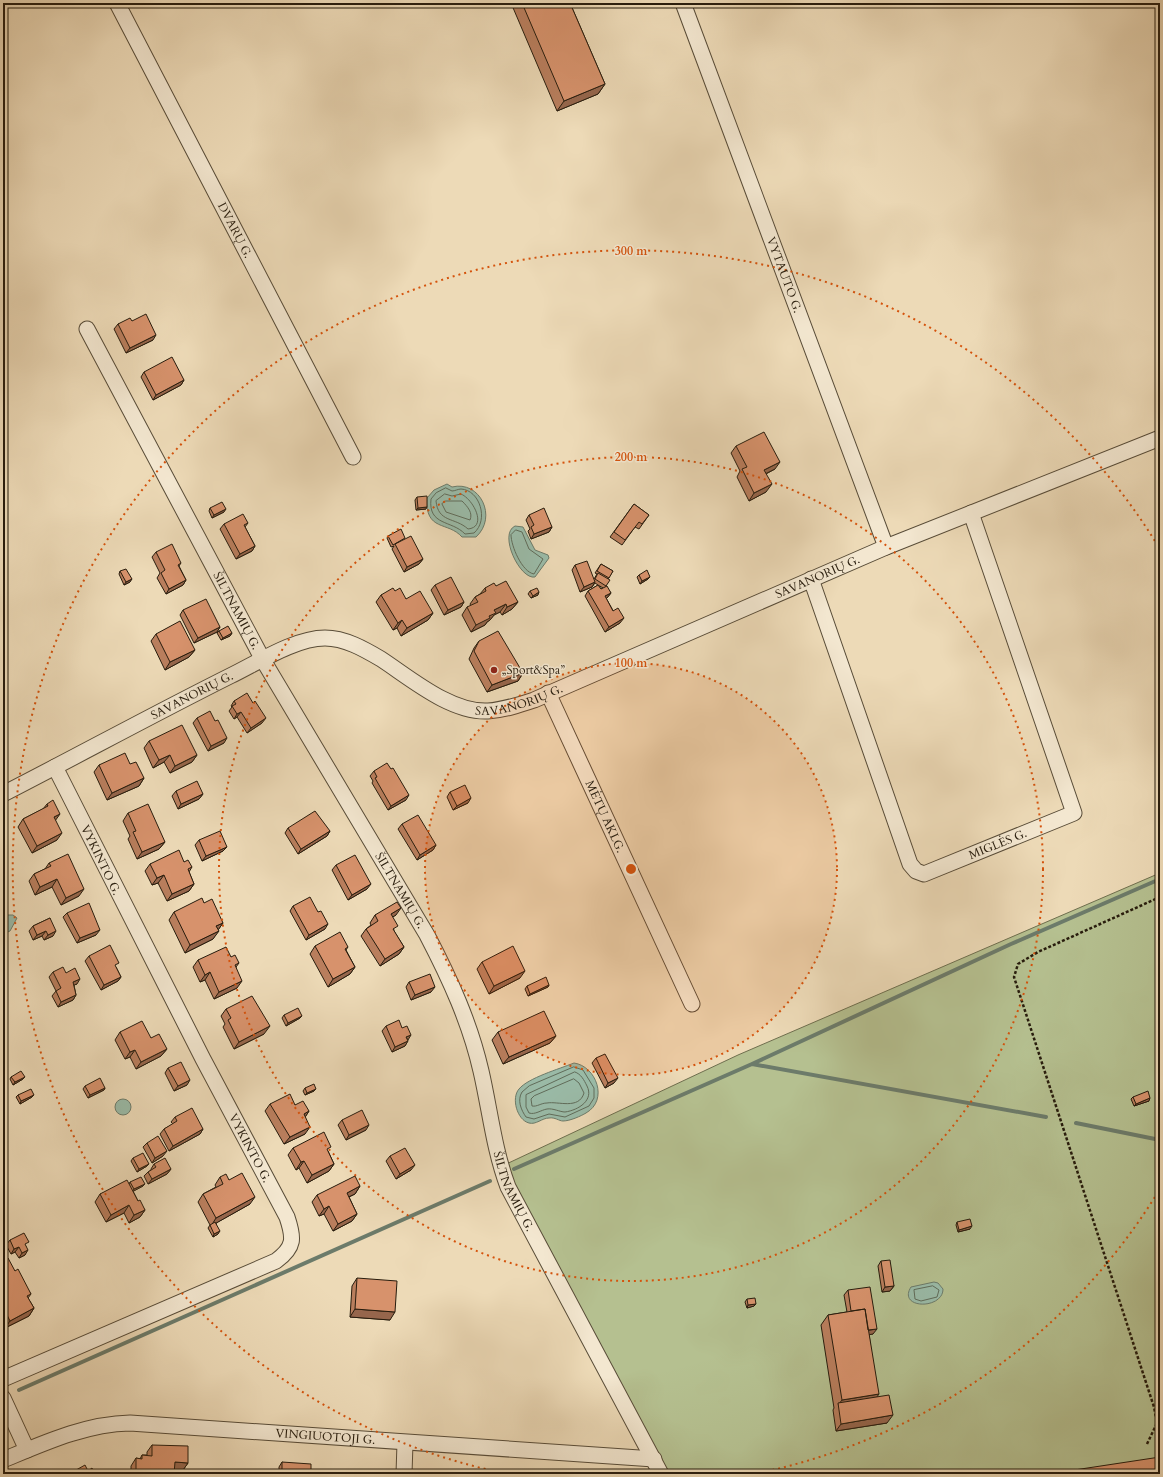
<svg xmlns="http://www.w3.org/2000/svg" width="1163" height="1477" font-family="Cardo,serif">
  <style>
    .green { fill: #b5c090; stroke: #6e6e4e }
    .water { fill: #9abba8; stroke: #6c7b6a }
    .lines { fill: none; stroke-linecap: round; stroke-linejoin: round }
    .shore { stroke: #606c5a; stroke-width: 1 }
    .stream { stroke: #6c7b6a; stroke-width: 4 }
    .minor-casing { stroke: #584c38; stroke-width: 17 }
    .path { stroke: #271c0d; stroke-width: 2.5; stroke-dasharray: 3 2; stroke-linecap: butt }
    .minor { stroke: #f3e7d0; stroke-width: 15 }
    .wall { fill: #b97e5d; stroke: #271c0d; fill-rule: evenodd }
    .shaded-wall { fill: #96664c; stroke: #271c0d }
    .building { fill: #d7926c; stroke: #271c0d }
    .ring { fill: none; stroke: #d5530c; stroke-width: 2; stroke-dasharray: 2 4 }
    .poi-dot { fill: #8f2418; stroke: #f3e7d0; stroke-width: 1.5 }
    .labels { text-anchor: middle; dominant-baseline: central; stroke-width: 3; stroke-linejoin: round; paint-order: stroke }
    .street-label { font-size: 12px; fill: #271c0d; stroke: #f3e7d0 }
    .poi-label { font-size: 12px; fill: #271c0d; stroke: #f3e7d0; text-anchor: start }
    .centre { fill: #d5530c; stroke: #f3e7d0; stroke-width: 2 }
    .ring-label { font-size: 12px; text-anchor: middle; font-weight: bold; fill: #d5530c; stroke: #f3e7d0; stroke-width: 3; stroke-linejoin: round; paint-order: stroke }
  </style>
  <rect width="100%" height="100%" fill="#eddab7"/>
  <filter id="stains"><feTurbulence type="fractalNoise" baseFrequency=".005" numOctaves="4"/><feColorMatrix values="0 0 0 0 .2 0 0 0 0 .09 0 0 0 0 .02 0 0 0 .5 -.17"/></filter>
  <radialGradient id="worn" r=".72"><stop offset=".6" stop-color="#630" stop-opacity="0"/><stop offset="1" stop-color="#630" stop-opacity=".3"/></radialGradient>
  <path class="green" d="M1160,873V1474H661L500,1167L738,1055Z"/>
  <path class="water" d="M447,484L452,487C480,480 498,517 476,537H462C448,521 425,532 427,498L434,490Z
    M515,526L523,527L535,550L548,555L549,558L535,577C520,580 498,534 515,526Z
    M3,915H13L17,918L10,931L3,934Z
    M574,1063C596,1066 609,1100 586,1113C581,1116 570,1121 563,1121C559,1121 555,1117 549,1118C542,1118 536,1125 529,1123C517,1120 511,1098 519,1089C528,1078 559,1069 574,1063Z
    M115 1107a8 8 0 1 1 16 0a8 8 0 1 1-16 0Z
    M934,1282L938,1283L943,1289C943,1310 897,1309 911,1287Z"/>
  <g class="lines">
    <path class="shore" d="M446,488L452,491C455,491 458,489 461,489C480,490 489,520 474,533L465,534C452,520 428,526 431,499L436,493Z
      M445,494L452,496L461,494C473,499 488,527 468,529C455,517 438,523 436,501Z
      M446,501H462C468,507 473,513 470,520L446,512L442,504Z
      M516,530L522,532L529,549L543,559L534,574C522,572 511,546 511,535Z
      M574,1067L583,1070L594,1088V1098L589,1106L565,1117L549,1114L534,1119L526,1117C521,1110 517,1100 522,1092L529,1086Z
      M575,1072C581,1074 584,1080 587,1086C594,1100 579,1110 565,1112C560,1112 553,1108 547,1109C541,1110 535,1115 529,1113L526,1107V1095Z
      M574,1079L579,1083L584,1093C579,1110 558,1101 547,1103C541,1103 537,1107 532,1106L531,1099L534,1096Z
      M933,1286L939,1290L937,1297L921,1301L915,1299L914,1290Z"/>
    <path class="stream" d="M752,1064L1011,944L1160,879
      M1076,1123L1160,1140
      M514,1169L752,1064L1046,1117
      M19,1390L490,1181"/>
    <defs>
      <g id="minor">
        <path id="s1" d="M117,3L353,457"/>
        <path id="s2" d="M683,3L886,547"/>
        <path id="s3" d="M87,329L263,660L427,935C450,979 470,1023 481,1071C490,1110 494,1150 508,1187L661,1474"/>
        <path id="s4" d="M811,579L910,864L916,871L924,874L1074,813L971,513"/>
        <path id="s5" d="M548,693L692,1004"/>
        <path id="s6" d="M3,794C79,755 154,714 230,676C257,663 295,638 325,638C345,638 364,649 381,659C410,678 451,713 488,711C504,710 519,705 534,700L886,547L1160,438"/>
        <path d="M3,1379L276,1261C295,1247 294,1238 287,1217L203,1059L55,767"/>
        <path d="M3,1398L27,1450"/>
        <path id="s7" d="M3,1460C44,1443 85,1424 130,1423L654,1459"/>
        <path d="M404,1474L405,1443"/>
      </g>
    </defs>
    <use href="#minor" class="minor-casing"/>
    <path class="path" d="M1147,1444L1157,1423L1154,1407L1014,977L1018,964L1038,952L1160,897"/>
    <use href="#minor" class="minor"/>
  </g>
  <path class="wall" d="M511,3H570L605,84L598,94L557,111Z
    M132,321L153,340L126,353L114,329L118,324Z
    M144,372L184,380L181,385L153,400L141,377Z
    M736,446L775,469L766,474V492L749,501L737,477L740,471L731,453Z
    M417,497L426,509L416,510L415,500Z
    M634,504L649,515L639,529L635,527L622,545L610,537Z
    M210,508L224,512L212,518L209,511Z
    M529,515L552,527L549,532L531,539L528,531L530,529L526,520Z
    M248,523L245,527L255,546L252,551L236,559L220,529L224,524Z
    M388,536L423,559L419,564L404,572L392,549L394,546L391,547L387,538Z
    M156,552L181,563L179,566L186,580L183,585L166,594L157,578L160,573L152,557Z
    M601,564L613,571L608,579L606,586L611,593L607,598H606L620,623L605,632L585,596L588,591L598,585L595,583L592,587L580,592L572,570L575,565L594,579L597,574L595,573ZM598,585L603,588L601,589Z
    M120,571L130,582L124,585L119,574Z
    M639,575L648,579L640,584L637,577Z
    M435,585L464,602L461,607L444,615L431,590Z
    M496,586L518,602L512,609L502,615L500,612L494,615L490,620L487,622L485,625L471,632L462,615L467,607L471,606L470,604L475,597L480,594L485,588Z
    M395,591L406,599L433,613L428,620L401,636L397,628L393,630L376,602L381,595Z
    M530,591L538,595L531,598L528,594Z
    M183,610L220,627L217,632L194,643L180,615Z
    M219,631L232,633L230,636L221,640L217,633Z
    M156,634L195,650L189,657L165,670L151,641Z
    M479,641L523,673L518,681L487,692L469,659L474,648Z
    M234,701L253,703L262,723L247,733L237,717L234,719L229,711L232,707L231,706Z
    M197,718L215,721L224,743L208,751L193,723Z
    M149,741L197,755L192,762L170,773L164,762L153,768L144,748Z
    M130,764L144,778L139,786L107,800L94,772L99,765Z
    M374,771L406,800L388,810L372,783L373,781L370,776Z
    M176,791L203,794L199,799L178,809L172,796Z
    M450,792L468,803L453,810L447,797Z
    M47,804L55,820L57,840L32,853L18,827L23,819L43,809Z
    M128,813L165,842L159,849L137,859L128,839L130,836L123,821Z
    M402,824L436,845L433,850L417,860L398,829Z
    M288,828L330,831L327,836L298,854L285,833Z
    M199,840L227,847L223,851L202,861L195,845Z
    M184,862L192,867L189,872L194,884L189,891L167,901L158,883L152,885L145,871L150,864Z
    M49,863L79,896L61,905L52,887L35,895L29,881L34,874L45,869Z
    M336,865L367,889L348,900L332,870Z
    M204,903L223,923L218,930L213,939L185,953L169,920L174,912Z
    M293,906L318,912L325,929L306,940L290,911Z
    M67,913L96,935L77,943L63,917Z
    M375,915H396L392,917L394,931L404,947L399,954L380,966L361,936L366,929L371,925L370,923Z
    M50,918L53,936L44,940L42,936L33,940L29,931L33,926Z
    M315,946L348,947L346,950L355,967L350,974L328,987L310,954Z
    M89,956L116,967L121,977L118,981L101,990L85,961Z
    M231,957L239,963L236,967L237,988L214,999L205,980L200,982L193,967L198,960Z
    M482,962L520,978L489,994L477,969Z
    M53,972L66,973L77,984L74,985L76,995L73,1000L58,1007L52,996L56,991L49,977Z
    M409,982L431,992L411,1000L406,987Z
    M549,985L548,987L528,996L525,989L527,986Z
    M226,1009L264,1034L234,1049L223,1027L225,1024L221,1016Z
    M284,1015L300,1018L286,1026L282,1018Z
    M386,1026L408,1040L405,1046L392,1052L382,1031Z
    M120,1032L151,1038L167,1049L161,1056L136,1069L130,1057L125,1059L115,1040Z
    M498,1032L556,1036L550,1043L503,1064L492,1040Z
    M596,1058L614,1083L605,1088L592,1063Z
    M168,1068L187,1085L174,1091L165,1073Z
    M11,1077H25L23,1079L13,1085L10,1079Z
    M85,1086L105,1088L104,1090L88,1098L83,1089Z
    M305,1088L314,1091L305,1095L303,1091Z
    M18,1095H34L32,1097L20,1104L16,1097Z
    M1133,1097L1149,1101L1134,1106L1131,1099Z
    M270,1104L295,1105L309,1111L305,1117V1134L284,1144L265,1111Z
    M175,1117L203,1129L200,1134L169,1151L160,1134L164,1129L173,1124L171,1122Z
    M342,1120L366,1130L346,1140L338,1125Z
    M147,1143L163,1156L152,1163L143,1147Z
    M293,1148L328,1151L334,1164L329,1171L307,1183L299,1168L296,1170L288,1155Z
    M390,1156L411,1170L396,1179L386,1161Z
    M133,1158L149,1164L147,1166L137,1172L131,1161Z
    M154,1164L171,1169L167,1174L148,1184L144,1176L148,1172L151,1170V1169Z
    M220,1177L229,1180L250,1204L216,1223L218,1234L213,1237L208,1228L210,1225L198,1202L203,1194L216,1187L215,1185Z
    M130,1182L143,1186L133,1191L138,1201L145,1210L140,1217L129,1223L124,1213L106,1222L95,1202L100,1194L129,1184Z
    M360,1186L355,1194L349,1197L357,1214L352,1221L333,1231L324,1214L319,1216L312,1202L317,1195Z
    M957,1222L970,1229L958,1232L956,1225Z
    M10,1240L26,1246L25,1255L19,1258L15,1252L11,1254L6,1245Z
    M3,1261L15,1271L31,1294L28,1298L34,1308L29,1316L5,1328L3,1324Z
    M881,1261L894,1286L890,1291L882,1292L878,1266Z
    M357,1278L390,1320L350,1317L352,1286Z
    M848,1290L873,1334H869L877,1397L887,1423L836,1431L833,1410L834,1408L821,1325L828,1315L847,1312L844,1295Z
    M747,1299L754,1306L747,1308L745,1302Z
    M152,1445L188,1463L183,1470H174V1474H131V1466L136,1458L140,1459L142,1455H147V1452Z
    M282,1462L311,1474H279V1467Z"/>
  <path class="shaded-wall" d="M605,84L598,94L557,111L564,101Z
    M156,335L153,340L126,353L130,348Z
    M184,380L181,385L153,400L156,395Z
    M780,462L775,469L759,477L764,470Z
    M772,484L766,492L749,501L754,493Z
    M427,507L426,509L416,510L418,508Z
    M226,509L224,512L212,518L214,515Z
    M552,527L549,532L531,539L534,534Z
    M255,546L252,551L236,559L240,554Z
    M423,559L419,564L404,572L407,567Z
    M650,577L648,579L640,584L642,581Z
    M132,579L130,582L124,585L126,582Z
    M186,580L183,585L166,594L169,589Z
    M595,582L592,587L580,592L584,587Z
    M539,592L538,595L531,598L533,596Z
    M611,593L607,598L601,601L605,596Z
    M464,602L461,607L444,615L448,610Z
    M518,602L512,609L502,615L507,607Z
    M506,604L500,612L494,615L490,620L487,622L485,625L471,632L476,625L494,610Z
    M433,613L428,620L401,636L407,628Z
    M624,618L620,623L605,632L609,627Z
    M402,620L397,628L393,630L398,623Z
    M220,627L217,632L194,643L198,638Z
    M232,633L230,636L221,640L223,638Z
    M195,650L189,657L165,670L170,662Z
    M523,673L518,681L487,692L492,685Z
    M241,712L237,717L234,719L237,714Z
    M266,718L262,723L247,733L251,728Z
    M227,738L224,743L208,751L211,746Z
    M170,755L164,762L153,768L159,760Z
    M197,755L192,762L170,773L175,766Z
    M144,778L139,786L107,800L112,793Z
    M203,794L199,799L178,809L181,804Z
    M409,795L406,800L388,810L391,806Z
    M471,798L468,803L453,810L457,806Z
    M60,814L55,821L54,817Z
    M330,831L327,836L298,854L301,849Z
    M62,833L57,840L32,853L37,846Z
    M165,842L159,849L137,859L142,852Z
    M436,845L433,850L417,860L420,855Z
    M227,847L223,851L202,861L206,856Z
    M164,875L158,883L152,885L157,878Z
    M57,879L52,887L35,895L40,887Z
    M194,884L189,891L167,901L172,894Z
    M371,884L367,889L348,900L352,895Z
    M84,889L79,896L61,905L66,898Z
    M401,908L396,915L385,922L391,914Z
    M223,923L218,930L216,926Z
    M328,924L325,929L306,940L309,935Z
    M100,930L96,935L77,943L80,938Z
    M46,931L42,936L33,940L37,935Z
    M56,931L53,936L44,940L48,935Z
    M219,931L213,939L185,953L190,945Z
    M404,947L399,954L380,966L385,959Z
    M355,967L350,974L328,987L333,979Z
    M525,971L520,978L489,994L494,986Z
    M210,972L205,980L200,982L205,975Z
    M121,977L118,981L101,990L104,985Z
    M80,979L77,984L69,987L73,982Z
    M242,981L237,988L214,999L219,992Z
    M549,985L548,987L528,996L530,994Z
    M435,987L431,992L411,1000L415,995Z
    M76,995L73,1000L58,1007L61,1002Z
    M302,1016L300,1018L286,1026L288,1023Z
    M270,1026L264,1034L234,1049L239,1042Z
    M411,1035L408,1040L406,1037Z
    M556,1036L550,1043L503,1064L509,1057Z
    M408,1041L405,1046L392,1052L395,1047Z
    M167,1049L161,1056L136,1069L141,1062Z
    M135,1050L130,1057L125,1059L130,1052Z
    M25,1077L23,1079L13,1085L15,1082Z
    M618,1078L614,1083L605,1088L608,1083Z
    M190,1080L187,1085L174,1091L178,1086Z
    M105,1088L104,1090L88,1098L90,1095Z
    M316,1089L314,1091L305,1095L307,1093Z
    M34,1095L32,1097L20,1104L21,1101Z
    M1150,1098L1149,1101L1134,1106L1136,1104Z
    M309,1111L304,1119V1114Z
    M369,1125L366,1130L346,1140L349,1135Z
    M310,1127L305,1134L284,1144L290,1137Z
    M203,1129L200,1134L169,1151L173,1146Z
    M167,1151L163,1156L152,1163L155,1158Z
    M304,1161L299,1168L296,1170L301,1162Z
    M149,1164L147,1166L137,1172L139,1169Z
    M334,1164L329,1171L307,1183L312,1175Z
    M415,1165L411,1170L396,1179L400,1174Z
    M171,1169L167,1174L148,1184L152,1179Z
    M145,1184L143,1186L132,1192L134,1189Z
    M360,1186L355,1194L342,1200L347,1193Z
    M255,1197L250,1204L211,1226L216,1218Z
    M129,1205L124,1213L106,1222L111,1215Z
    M329,1206L324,1214L319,1216L324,1209Z
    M145,1210L140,1217L129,1223L134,1215Z
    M357,1214L352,1221L333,1231L338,1224Z
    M7,1219L3,1225V1221Z
    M972,1226L970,1229L958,1232L959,1230Z
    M220,1231L218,1234L213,1237L214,1234Z
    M19,1247L15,1252L11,1254L14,1249Z
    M28,1250L25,1255L19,1258L22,1253Z
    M894,1286L890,1291L882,1292L885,1287Z
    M756,1304L754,1306L747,1308L748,1305Z
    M34,1308L29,1316L5,1328L10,1321Z
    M355,1309L395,1312L390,1320L350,1317Z
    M877,1329L873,1334L861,1336L864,1331Z
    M879,1394L872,1404L838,1405L842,1400Z
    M893,1415L887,1423L836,1431L841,1424Z
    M175,1462L188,1463L183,1470H170Z
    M136,1471H142L140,1474H134Z
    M142,1473L170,1474H141Z"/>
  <path class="building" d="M522,3H570L605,84L564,101Z
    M146,314L156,335L130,348L118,324L130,318L132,321Z
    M172,357L184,380L156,395L144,372Z
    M764,432L780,462L764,470L772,484L754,493L742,469L747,467L736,446Z
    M427,496V507L418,508L417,497Z
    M222,502L226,509L214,515L210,508Z
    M634,504L649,515L642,524L639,522L625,540L614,532Z
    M544,508L552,527L534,534L531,527L534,525L529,515Z
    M243,514L248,523L244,525L255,546L240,554L224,524Z
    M401,529L405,538L393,545L388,536Z
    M411,536L423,559L407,567L395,544Z
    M172,544L181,563L178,565L186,580L169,589L161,573L165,570L156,552Z
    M587,561L595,582L584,587L575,565Z
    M601,564L613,571L609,578L597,571Z
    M126,569L132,579L126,582L120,571Z
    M647,570L650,577L642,581L639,575Z
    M598,573L610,580L606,586L595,579Z
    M451,577L464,602L448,610L435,585Z
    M506,581L518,602L507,607L506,604L494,610L496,613L489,616L490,618L476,625L467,607L478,602L475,597L486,591L485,588L494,583L496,586Z
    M598,585L601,589L607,586L611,593L605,596L613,611L618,608L624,618L609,627L588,591Z
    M393,588L395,591L400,588L406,599L420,591L433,613L407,628L402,620L398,623L381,595Z
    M537,588L539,592L533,596L530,591Z
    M206,599L220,627L198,638L183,610Z
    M180,621L195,650L170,662L156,634Z
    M228,626L232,633L223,638L219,631Z
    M498,631L523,673L492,685L474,651L479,641Z
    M247,693L253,703L255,701L266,718L251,728L241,712L237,714L232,706L236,704L234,701Z
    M210,711L215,721L218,720L227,738L211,746L197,718Z
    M182,725L197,755L175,766L170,755L159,760L149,741Z
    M125,753L130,764L136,762L144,778L112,793L99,765Z
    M387,763L391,769L393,768L409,795L391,806L375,778L377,777L374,771Z
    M197,781L203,794L181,804L176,791Z
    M465,785L471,798L457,806L450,792Z
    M53,800L60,814L54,817L62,833L37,846L23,819L48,806L47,804Z
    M148,804L165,842L142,852L133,832L136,831L128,813Z
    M315,811L330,831L301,849L288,828Z
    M418,815L436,845L420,855L402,824Z
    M3,829L7,836L3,838Z
    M220,831L227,847L206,856L199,840Z
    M179,850L184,862L188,860L192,867L188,869L194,884L172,894L164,875L157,878L150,864Z
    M68,854L84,889L66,898L57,879L40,887L34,874L51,866L49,863Z
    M355,855L371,884L352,895L336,865Z
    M310,897L318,912L321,911L328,924L309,935L293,906Z
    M202,898L204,903L212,899L223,923L216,926L219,931L190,945L174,912Z
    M397,902L401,908L391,914L398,926L393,929L404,947L385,959L366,929L378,921L375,915Z
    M89,903L100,930L80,938L67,913Z
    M50,918L56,931L48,935L46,931L37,935L33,926Z
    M340,932L348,947L345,949L355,967L333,979L315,946Z
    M110,945L119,963L115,965L121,977L104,985L89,956Z
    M513,946L525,971L494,986L482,962Z
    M226,947L231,957L235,955L239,963L235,965L242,981L219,992L210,972L205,975L198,960Z
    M63,967L66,973L75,968L80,979L73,982L76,995L61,1002L56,991L61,988L53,972Z
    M430,974L435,987L415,995L409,982Z
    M546,977L549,985L530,994L527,986Z
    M252,996L270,1026L239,1042L228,1020L231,1018L226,1009Z
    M298,1008L302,1016L288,1023L284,1015Z
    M544,1011L556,1036L509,1057L498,1032Z
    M399,1020L402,1028L407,1026L411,1035L406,1037L408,1041L395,1047L386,1026Z
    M142,1021L151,1038L159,1034L167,1049L141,1062L135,1050L130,1052L120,1032Z
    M605,1054L618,1078L608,1083L596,1058Z
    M181,1062L190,1080L178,1086L168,1068Z
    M21,1071L25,1077L15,1082L11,1077Z
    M100,1078L105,1088L90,1095L85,1086Z
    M314,1084L316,1089L307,1093L305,1088Z
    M31,1089L34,1095L21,1101L18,1095Z
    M1148,1091L1150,1098L1136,1104L1133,1097Z
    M290,1094L295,1105L303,1101L309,1111L304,1114L310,1127L290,1137L270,1104Z
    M192,1108L203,1129L173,1146L164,1129L177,1121L175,1117Z
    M362,1110L369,1125L349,1135L342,1120Z
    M324,1132L331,1147L327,1149L334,1164L312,1175L304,1161L301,1162L293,1148Z
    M158,1136L167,1151L155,1158L147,1143Z
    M405,1148L415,1165L400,1174L390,1156Z
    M143,1153L149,1164L139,1169L133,1158Z
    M165,1158L171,1169L152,1179L148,1172L156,1167L154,1164Z
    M242,1173L255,1197L216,1218L203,1194L223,1184L220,1177L226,1174L229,1180Z
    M355,1176L360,1186L347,1193L357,1214L338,1224L329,1206L324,1209L317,1195Z
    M141,1177L145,1184L134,1189L130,1182Z
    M127,1180L138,1201L140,1200L145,1210L134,1215L129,1205L111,1215L100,1194Z
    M3,1211L7,1219L3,1221Z
    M970,1219L972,1226L959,1230L957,1222Z
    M215,1222L220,1231L214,1234L210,1225Z
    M3,1223L6,1228L3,1230Z
    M24,1233L29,1242L25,1244L28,1250L22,1253L19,1247L14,1249L10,1240Z
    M8,1258L15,1271L18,1269L31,1294L27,1296L34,1308L10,1321L3,1307V1261Z
    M890,1260L894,1286L885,1287L881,1261Z
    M357,1278L397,1281L395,1312L355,1309Z
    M870,1287L877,1329L868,1330L865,1309L851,1311L848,1290Z
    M755,1298L756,1304L748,1305L747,1299Z
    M865,1309L879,1394L842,1400L828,1315Z
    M889,1395L893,1415L841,1424L838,1403Z
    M152,1445L188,1446V1463L175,1462L174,1474L142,1473V1471H136V1458L142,1459V1455L152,1456Z
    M1160,1457V1474H1048Z
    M282,1462L311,1464V1474H282Z
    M85,1465L88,1471L92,1468L95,1474H69Z
    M805,1472L837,1473V1474H805Z
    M350,1473L372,1474H350Z"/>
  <circle cx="631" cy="869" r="206" fill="#d5530c" fill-opacity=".12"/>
  <g class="ring">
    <circle cx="631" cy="869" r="206"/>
    <circle cx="631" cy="869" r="412"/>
    <path d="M1158 1192A618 618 0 0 1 759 1473M503 1473A618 618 0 1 1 1158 546"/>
  </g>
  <circle class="poi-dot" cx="494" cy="670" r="4"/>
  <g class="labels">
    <g class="street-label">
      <text stroke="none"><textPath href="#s1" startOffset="256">DVARŲ G.</textPath></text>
      <text stroke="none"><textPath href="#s2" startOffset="290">VYTAUTO G.</textPath></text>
      <text stroke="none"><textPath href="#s6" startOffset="897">SAVANORIŲ G.</textPath></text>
      <text stroke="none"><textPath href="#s3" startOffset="319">ŠILTNAMIŲ G.</textPath></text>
      <text stroke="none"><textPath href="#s6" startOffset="213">SAVANORIŲ G.</textPath></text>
      <text stroke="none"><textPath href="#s6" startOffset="573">SAVANORIŲ G.</textPath></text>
      <text stroke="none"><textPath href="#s5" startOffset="136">MĖTŲ AKLG.</textPath></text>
      <text stroke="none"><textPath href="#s4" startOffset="399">MIGLĖS G.</textPath></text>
      <text transform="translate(101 860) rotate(64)">VYKINTO G.</text>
      <text stroke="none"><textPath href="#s3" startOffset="643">ŠILTNAMIŲ G.</textPath></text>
      <text transform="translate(250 1148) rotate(62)">VYKINTO G.</text>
      <text stroke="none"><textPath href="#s3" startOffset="967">ŠILTNAMIŲ G.</textPath></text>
      <text stroke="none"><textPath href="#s7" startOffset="329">VINGIUOTOJI G.</textPath></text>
    </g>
    <g class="poi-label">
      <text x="502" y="670">„Sport&amp;Spa”</text>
    </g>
  </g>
  <circle cx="631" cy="869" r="6" class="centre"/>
  <g class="ring-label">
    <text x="631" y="255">300 m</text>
    <text x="631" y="461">200 m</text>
    <text x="631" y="667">100 m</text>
  </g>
  <rect width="1163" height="1477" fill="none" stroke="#eddab7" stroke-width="16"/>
  <rect x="4" y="4" width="1155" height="1469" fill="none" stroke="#271c0d" stroke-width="2"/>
  <rect x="8" y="8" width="1147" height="1461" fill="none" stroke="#271c0d"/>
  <rect width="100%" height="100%" filter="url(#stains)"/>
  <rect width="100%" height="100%" fill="url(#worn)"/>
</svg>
